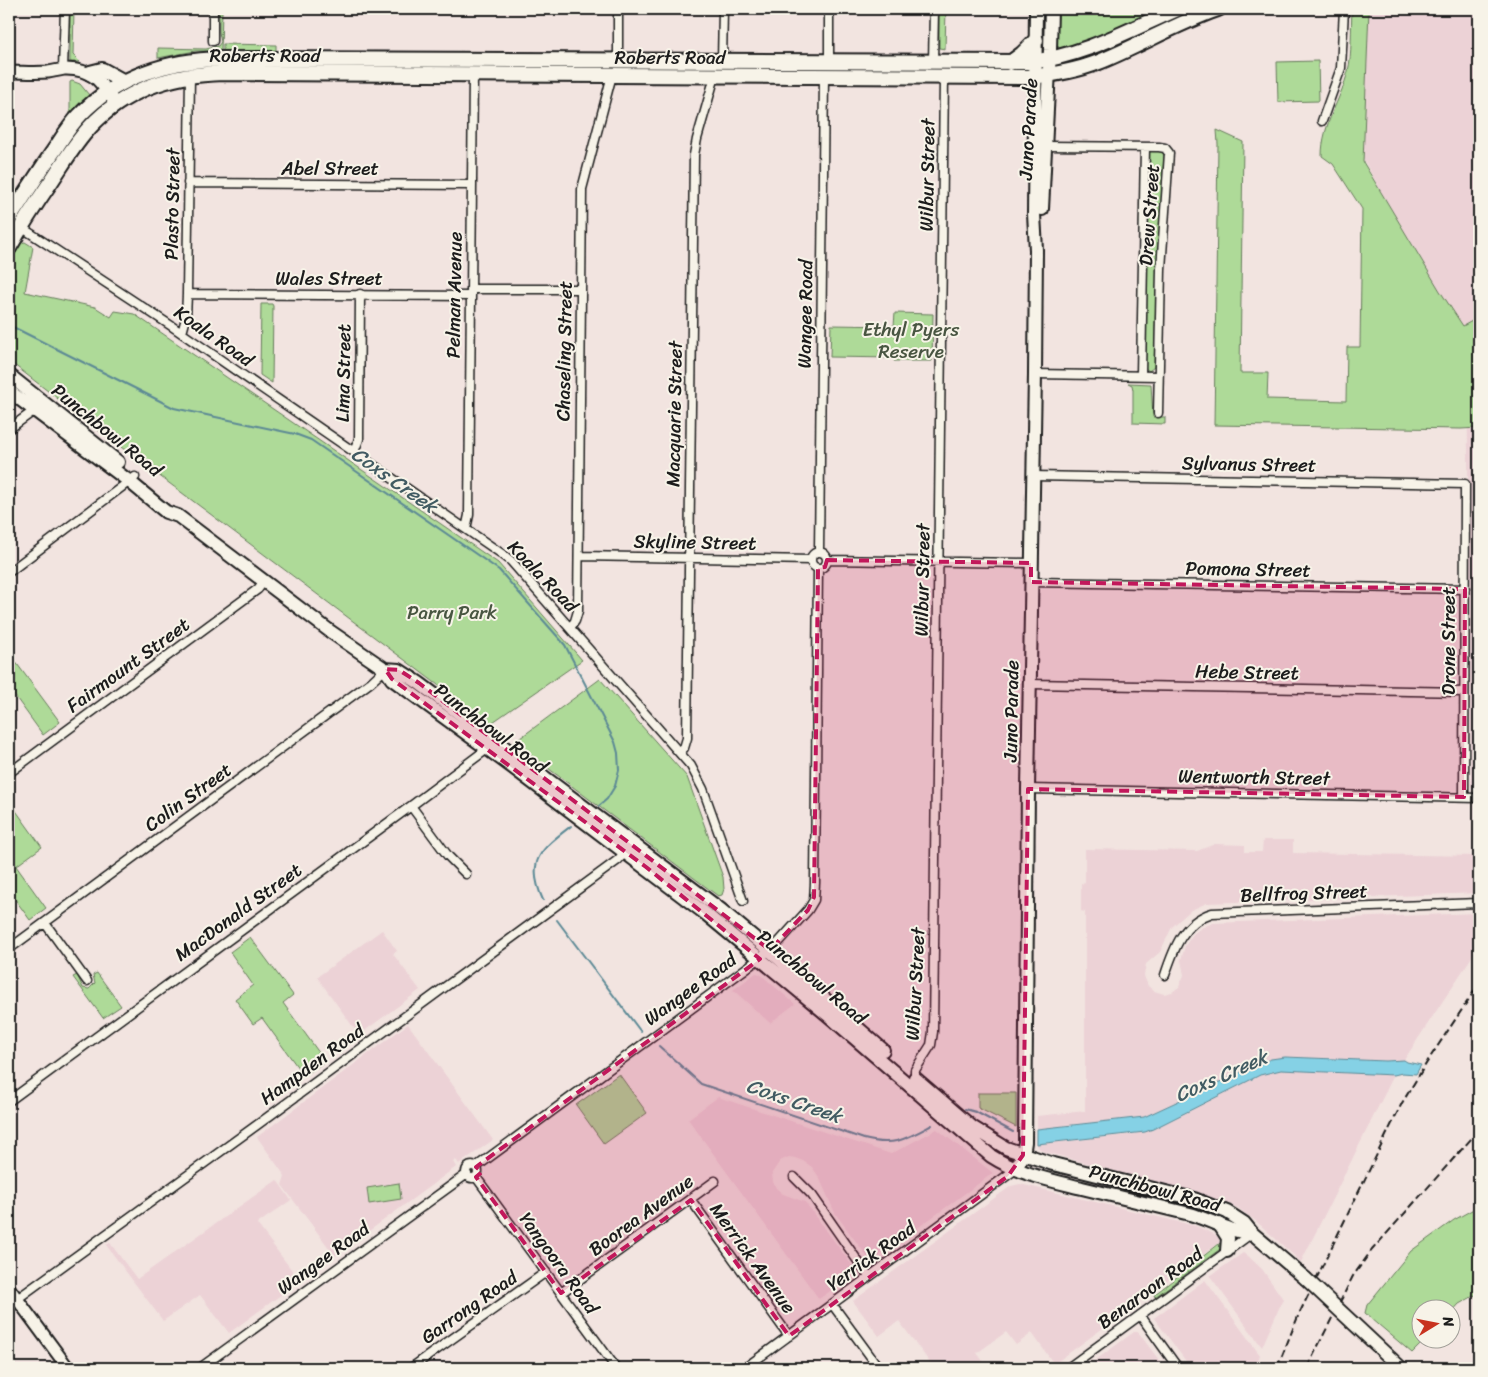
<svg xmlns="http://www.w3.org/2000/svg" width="1488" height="1377" font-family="Sriracha,sans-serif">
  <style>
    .built { fill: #ecd2d6 }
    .green { fill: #aeda98; stroke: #657b5a }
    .water { fill: #85d1e5; stroke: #5b8995 }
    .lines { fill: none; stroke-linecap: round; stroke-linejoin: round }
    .stream { stroke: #5b8995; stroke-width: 2 }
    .street-casing { stroke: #1c1c1c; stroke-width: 11 }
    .secondary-casing { stroke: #1c1c1c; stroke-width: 15 }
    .primary-casing { stroke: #1c1c1c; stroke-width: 16 }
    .highway-casing { stroke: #1c1c1c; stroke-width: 18 }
    .street { stroke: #f7f3e8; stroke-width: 8 }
    .secondary { stroke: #f7f3e8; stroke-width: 11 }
    .primary { stroke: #f7f3e8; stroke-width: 12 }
    .highway { stroke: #f7f3e8; stroke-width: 14 }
    .rail { stroke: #1c1c1c; stroke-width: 2; stroke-dasharray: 8 4; stroke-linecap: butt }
    .primary-bridge-casing { stroke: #1c1c1c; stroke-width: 16; stroke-linecap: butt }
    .primary-bridge { stroke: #f7f3e8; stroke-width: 12 }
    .marked { fill: #c2185b; fill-opacity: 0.2; stroke: #c2185b; stroke-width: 4; stroke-dasharray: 10 6; stroke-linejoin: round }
    .labels { text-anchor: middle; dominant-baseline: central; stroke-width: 4; stroke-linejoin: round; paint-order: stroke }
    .street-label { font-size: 19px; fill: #1c1c1c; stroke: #f7f3e8 }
    .park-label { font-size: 19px; fill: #485541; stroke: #f7f3e8 }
    .water-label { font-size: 20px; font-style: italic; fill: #415b62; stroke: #f7f3e8 }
  </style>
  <rect width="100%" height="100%" fill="#f2e4e0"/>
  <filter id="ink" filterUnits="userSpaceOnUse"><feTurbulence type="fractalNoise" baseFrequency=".02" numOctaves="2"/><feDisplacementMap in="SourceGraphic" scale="10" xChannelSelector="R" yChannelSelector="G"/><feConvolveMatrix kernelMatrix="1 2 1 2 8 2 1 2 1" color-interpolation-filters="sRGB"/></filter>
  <g filter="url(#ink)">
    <path class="built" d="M1361,9H1479V787H1471L1467,348L1362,157Z
      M1263,840H1293V853L1479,856V893L1207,903L1191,910L1172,927L1160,952L1146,964L1144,976L1148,986L1154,991L1164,994L1172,992L1179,987L1184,975L1181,960L1185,946L1193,934L1201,928L1213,923L1479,913V946L1404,1060L1386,1061L1285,1057L1272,1059L1144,1117L1037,1129V1116L1085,1111V912L1081,911V884L1085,883V849L1197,851L1215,844L1245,845V852H1262Z
      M382,930L397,951L393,954L420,990L359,1035L317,977Z
      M756,973L760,974L795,1004L770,1023L733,990Z
      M408,1024L493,1140L459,1164L456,1160L453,1162L456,1167L335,1256L282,1185L285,1176L257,1137Z
      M1281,1070L1394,1075L1301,1262L1257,1222L1238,1208L1221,1200L1042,1151L1038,1147L1037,1144L1134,1134L1153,1129L1260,1075Z
      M718,1097L891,1154L937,1129L993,1173L871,1262L835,1213L819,1177L812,1167L803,1161L795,1158L789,1157L780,1161L772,1173L773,1182L776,1188L783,1194L805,1202L857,1272L819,1299L688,1119Z
      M277,1180L291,1200L257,1224L300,1281L229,1333L200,1295L163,1321L106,1245L110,1243L137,1279Z
      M1020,1184L1196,1226L1214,1234L1219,1238V1243L1054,1364L1032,1333L1016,1345L1006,1332L977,1353L988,1368H934L899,1321L879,1336L853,1301L1011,1186Z
      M1243,1253L1247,1255L1262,1269L1283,1299L1262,1347L1210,1276Z
      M1205,1280L1260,1355L1255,1368H1191L1154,1318Z
      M1134,1332H1138L1165,1368H1085Z"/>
    <path class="green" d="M70,9H74L73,55L80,62H70Z
      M219,9H222L221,51H195L158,58V48L206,49L218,46L221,42L219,32Z
      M939,9H946L945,49L939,48Z
      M1057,9H1162L1097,39L1060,50L1057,44Z
      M1352,9H1369L1363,162L1440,291L1463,326L1472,321L1478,330V428L1461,429L1214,425L1218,144L1217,130L1243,142L1240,373H1268L1267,399L1346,401L1347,347H1360L1362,209L1333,164L1322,156C1322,124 1341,100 1348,71C1352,56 1351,26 1352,9Z
      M223,44L276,45V51H223Z
      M1318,61L1319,101L1278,102L1277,62Z
      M504,66L951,68L965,71L483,69Z
      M72,81L80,84L89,95L70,114V82Z
      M1151,150L1161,151L1164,153V156L1157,271L1154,367L1149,371L1144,367L1148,153Z
      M25,242L33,247L25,292L95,307L111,317L115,311L134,314L498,563L582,660L490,724L97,429L9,361V263L21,243Z
      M261,304H272L273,306L272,383L260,375Z
      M895,313L933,314L932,361H894V358L830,357L831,325L894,326Z
      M1128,383L1151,384L1153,417H1165V424L1133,423V390L1132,385Z
      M9,653L60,722L43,735L9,688Z
      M600,679L687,777L723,877L724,889L722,895L718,896L516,744V741Z
      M9,801L42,847L16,866L46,908L30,920L9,891Z
      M250,937L293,995L283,1003L325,1061L304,1076L262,1018L253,1024L235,999L253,985L230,952Z
      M97,973L121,1006L103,1018L73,977L77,975L83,988L89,989L95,983L93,975Z
      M619,1074L647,1113L604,1144L576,1105Z
      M978,1093H1016V1127L978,1108Z
      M399,1183L401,1199L369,1204L367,1188Z
      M1479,1206V1293L1459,1304L1451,1313L1450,1310H1420V1340H1425L1412,1353L1365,1313L1367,1305L1411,1251L1454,1220Z
      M1224,1240L1223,1247L1155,1297L1154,1295Z"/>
    <path class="water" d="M1285,1057L1386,1061L1404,1060L1407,1062L1421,1065L1416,1074L1402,1073L1394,1075L1281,1070L1260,1075L1153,1129L1145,1132L1037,1144V1129L1144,1117L1256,1065L1271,1059Z"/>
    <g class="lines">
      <path class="stream" d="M9,325L174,408L295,434L311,440L499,570L565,645L615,742L618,753L619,770L615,786L607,799L599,806
        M543,900C525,861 541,849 571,826
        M557,920L641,1032
        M659,1046L701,1084L864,1139C894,1147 906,1139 932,1125
        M965,1109L976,1112L1013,1132"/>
      <defs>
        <path id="street" d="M213,41V9
          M618,61V9
          M722,62L723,9
          M829,62V9
          M933,63L934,9
          M63,69L65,9
          M1322,121L1341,68L1344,9
          M1045,146L1159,147L1165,148L1169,153L1161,269L1158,413
          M188,183L472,185
          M21,227L170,325L502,554L511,561L691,766L703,789L743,901
          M471,289H581
          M187,294L471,296
          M182,333L186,318L187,294L190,75
          M1035,374L1158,376
          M1141,375L1145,147
          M9,429L35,410
          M354,452L359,439L360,294
          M1033,476L1465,484L1464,797
          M466,529L469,515L473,73
          M819,552L824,77
          M811 560a8 8 0 1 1 16 0a8 8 0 1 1-16 0Z
          M579,556L811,560
          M827,560L1031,563
          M9,572L135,477
          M1031,582L1465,589
          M570,628L575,621L578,611L582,189L612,75
          M1030,684L1464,692
          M680,752L684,748L687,738L694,155L697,139L715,76
          M9,773L258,589L264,581
          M1028,789L1479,798
          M411,806L448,856L466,874
          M45,923L87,981
          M9,949L371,682L385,669
          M1165,975C1174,948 1183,922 1212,913L1479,903
          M915,1078V1070L931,1045L933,1032L944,77
          M9,1101L411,806L487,749
          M466 1172a6 6 0 1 1 12 0a6 6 0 1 1-12 0Z
          M476,1167L760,958L779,942L808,910L814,900L815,883L818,568
          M476,1177L616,1368
          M794,1177L812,1195L869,1277
          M691,1200L789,1336
          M561,1293L715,1181
          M17,1299L257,1125L618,860L625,852
          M832,1304L879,1368
          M1140,1315L1178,1368
          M200,1368L467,1174
          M411,1368L546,1272
          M745,1368L1016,1169
          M1068,1368L1252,1233"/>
        <path id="secondary" d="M9,72C22,72 35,73 48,72C54,71 59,70 64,69C93,68 102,83 116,105
          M9,1288L68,1368"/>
        <path id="primary" d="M1042,209L1050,50L1051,9
          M9,375L118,462
          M9,391L130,482L166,512L178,516L331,632L385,669L392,679L511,766L706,914L829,1016L991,1156C1019,1174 1050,1180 1082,1188C1118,1197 1154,1205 1190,1214C1211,1220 1231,1233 1252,1233
          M385,669L399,670L419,683L721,910L769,950L883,1050
          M915,1078L972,1127L1006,1148L1053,1164L1194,1199L1227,1212L1244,1223L1252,1233L1305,1278
          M1016,1169L1023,1155L1025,1142L1028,789L1035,374L1036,250L1034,214L1036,9
          M1219,1224L1228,1238L1227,1251
          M1353,1323L1401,1368"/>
        <path id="highway" d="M1010,63L1022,54L1036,40
          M90,73L102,70L124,82
          M9,219C24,196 39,172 55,149C63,137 70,125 80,115C117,76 169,60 221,59L1029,62C1081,57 1129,30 1177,9
          M9,248C22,225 37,202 52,180C64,162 75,143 90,127C125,89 173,74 224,73L1028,77C1052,75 1076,71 1099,62C1139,46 1177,23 1218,9"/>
      </defs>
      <use href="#street" class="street-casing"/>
      <use href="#secondary" class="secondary-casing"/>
      <use href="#primary" class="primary-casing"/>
      <use href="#highway" class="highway-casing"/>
      <use href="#street" class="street"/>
      <use href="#secondary" class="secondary"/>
      <use href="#primary" class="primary"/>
      <use href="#highway" class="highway"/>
      <path class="rail" d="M1277,1368L1299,1314L1402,1103L1429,1059L1479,984
        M1307,1368L1353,1276L1372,1250L1479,1130"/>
      <defs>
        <path id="primary-bridge" d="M1305,1278L1353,1323"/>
      </defs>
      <use href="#primary-bridge" class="primary-bridge-casing"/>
      <use href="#primary-bridge" class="primary-bridge"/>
    </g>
  </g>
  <path class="marked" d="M827,560L1031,563V582L1465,589L1464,797L1028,789L1023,1155L1008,1176L789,1336L691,1200L561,1293L476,1177L482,1172L476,1167L760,959L646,867L392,679L385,669L399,670L419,683L770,950L808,910L814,897L818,568L825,567Z"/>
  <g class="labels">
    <g class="street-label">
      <text x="265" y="55">Roberts Road</text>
      <text x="670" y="57">Roberts Road</text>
      <text transform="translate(1028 129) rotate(-87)">Juno Parade</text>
      <text x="330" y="168">Abel Street</text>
      <text transform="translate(927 175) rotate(-89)">Wilbur Street</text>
      <text transform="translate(172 204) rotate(-89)">Plasto Street</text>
      <text transform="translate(1149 215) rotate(-86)">Drew Street</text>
      <text x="329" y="278">Wales Street</text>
      <text transform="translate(454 295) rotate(-89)">Pelman Avenue</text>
      <text transform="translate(805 314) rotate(-89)">Wangee Road</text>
      <text transform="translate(214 336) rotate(35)">Koala Road</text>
      <text transform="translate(564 351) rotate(-89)">Chaseling Street</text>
      <text transform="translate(343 373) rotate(-89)">Lima Street</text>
      <text transform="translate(674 414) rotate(-89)">Macquarie Street</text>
      <text transform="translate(107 430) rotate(39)">Punchbowl Road</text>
      <text transform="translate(1249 464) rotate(1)">Sylvanus Street</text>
      <text transform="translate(695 542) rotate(1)">Skyline Street</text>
      <text transform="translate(1248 569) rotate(1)">Pomona Street</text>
      <text transform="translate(543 576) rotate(46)">Koala Road</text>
      <text transform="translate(922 580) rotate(-89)">Wilbur Street</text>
      <text transform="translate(1448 641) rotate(-90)">Drone Street</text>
      <text transform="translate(128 665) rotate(-36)">Fairmount Street</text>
      <text transform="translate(1247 672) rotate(1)">Hebe Street</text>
      <text transform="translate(1011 711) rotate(-89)">Juno Parade</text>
      <text transform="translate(491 728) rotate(37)">Punchbowl Road</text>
      <text transform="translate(1254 777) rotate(1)">Wentworth Street</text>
      <text transform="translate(188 797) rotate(-36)">Colin Street</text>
      <text transform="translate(1304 893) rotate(-2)">Bellfrog Street</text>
      <text transform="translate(238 912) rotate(-36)">MacDonald Street</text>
      <text transform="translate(812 977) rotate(40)">Punchbowl Road</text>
      <text transform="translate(915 984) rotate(-87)">Wilbur Street</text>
      <text transform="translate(690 989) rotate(-36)">Wangee Road</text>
      <text transform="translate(312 1064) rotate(-36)">Hampden Road</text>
      <text transform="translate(1155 1188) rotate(15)">Punchbowl Road</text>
      <text transform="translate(641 1215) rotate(-36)">Boorea Avenue</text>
      <text transform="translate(871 1256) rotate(-36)">Yerrick Road</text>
      <text transform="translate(323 1258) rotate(-36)">Wangee Road</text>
      <text transform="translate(753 1258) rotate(54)">Merrick Avenue</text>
      <text transform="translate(559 1263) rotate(54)">Yangoora Road</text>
      <text transform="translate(1150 1288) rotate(-36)">Benaroon Road</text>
      <text transform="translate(469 1307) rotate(-35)">Garrong Road</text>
    </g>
    <g class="park-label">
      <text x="911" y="329">Ethyl Pyers<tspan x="911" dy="22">Reserve</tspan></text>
      <text x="452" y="612">Parry Park</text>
    </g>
    <g class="water-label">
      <text transform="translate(394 480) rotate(35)">Coxs Creek</text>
      <text transform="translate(1221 1076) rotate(-24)">Coxs Creek</text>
      <text transform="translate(794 1101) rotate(19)">Coxs Creek</text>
    </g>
  </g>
  <rect width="1488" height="1377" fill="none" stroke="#f7f3e8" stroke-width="30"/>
  <rect x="15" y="15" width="1458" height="1347" fill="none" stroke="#1c1c1c" stroke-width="2" filter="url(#ink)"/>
  <g transform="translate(1436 1324) rotate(80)"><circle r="24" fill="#f7f3e8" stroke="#9f9d96"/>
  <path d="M0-4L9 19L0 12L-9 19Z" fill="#c8321e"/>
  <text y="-8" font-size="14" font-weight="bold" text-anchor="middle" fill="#1c1c1c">N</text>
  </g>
</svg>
